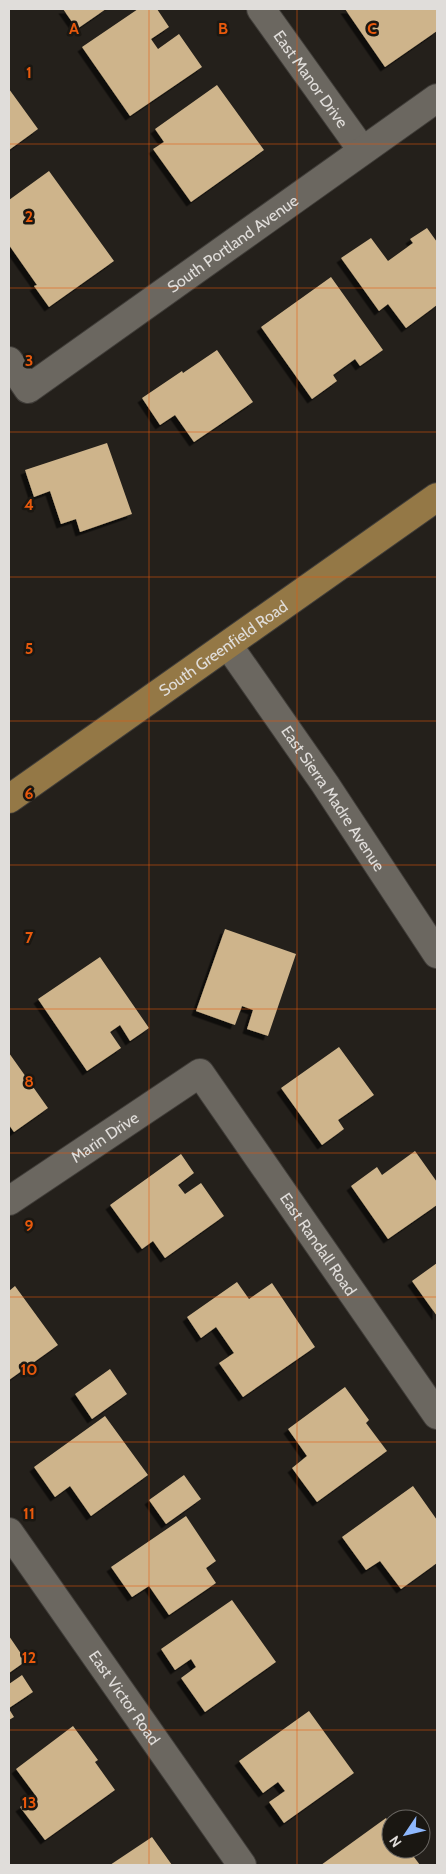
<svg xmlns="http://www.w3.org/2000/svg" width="446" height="1874" font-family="Cabin,sans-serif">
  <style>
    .building { fill: #ceb48b; filter: url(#shadow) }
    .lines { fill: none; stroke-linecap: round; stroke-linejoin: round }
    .minor-casing { stroke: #403d39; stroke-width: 30 }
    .major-casing { stroke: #403d39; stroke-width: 30 }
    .minor { stroke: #6b6760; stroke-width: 28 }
    .major { stroke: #947846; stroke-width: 28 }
    .grid { fill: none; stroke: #e8590c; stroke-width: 1; stroke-opacity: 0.55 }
    .labels { text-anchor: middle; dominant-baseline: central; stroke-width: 5; stroke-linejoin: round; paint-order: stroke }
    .street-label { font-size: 16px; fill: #e0ddda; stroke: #1a1712 }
    .grid-label { font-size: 16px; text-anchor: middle; font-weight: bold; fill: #e8590c; stroke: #1a1712; stroke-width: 5; stroke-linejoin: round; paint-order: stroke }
  </style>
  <defs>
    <filter id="shadow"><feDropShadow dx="-4.5" dy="4.5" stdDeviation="0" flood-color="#0009"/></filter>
  </defs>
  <rect width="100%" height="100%" fill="#24201b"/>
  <path class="building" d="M63,9H106L77,29Z
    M138,9H157L169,27L151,39L158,49L179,34L202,67L130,116L82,47Z
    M345,9H437V31L385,67Z
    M217,85L264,150L191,202L153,149L164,142L155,129Z
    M9,89L38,129L9,150Z
    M49,171L114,261L49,307L34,286L37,285L9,245V200Z
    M427,228L437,242V305L406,328L388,304L379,311L341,258L371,238L388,261L413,243L410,239Z
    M331,277L383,350L360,366L355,359L333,375L337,381L312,399L261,327Z
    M217,350L253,402L194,442L175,415L160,425L142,398L182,371L183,373Z
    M107,443L132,514L80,532L76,519L61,524L50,491L34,497L25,470Z
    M225,929L296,954L268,1036L247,1029L253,1010L242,1006L235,1025L196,1011Z
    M100,957L149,1028L130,1041L120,1025L110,1032L121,1048L87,1071L38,999Z
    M339,1047L374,1095L338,1120L344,1129L322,1145L281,1088Z
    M9,1053L48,1108L14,1132L9,1125Z
    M415,1151L437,1182V1205L388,1239L351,1186L377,1167L382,1175Z
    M181,1154L194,1173L178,1185L185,1194L201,1183L224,1216L165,1258L153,1241L142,1249L110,1205Z
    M437,1263V1316L412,1281Z
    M237,1282L249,1299L272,1283L315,1347L243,1397L219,1363L234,1353L216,1327L201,1338L187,1317Z
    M15,1286L58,1345L9,1380V1291Z
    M110,1369L127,1394L92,1419L75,1394Z
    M345,1387L369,1420L366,1423L387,1451L317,1502L292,1468L307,1456L288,1429Z
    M105,1416L148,1475L91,1516L70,1486L55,1497L34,1467Z
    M184,1475L201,1499L166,1524L149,1500Z
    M413,1486L437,1520V1563L401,1589L380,1561L366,1570L342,1537Z
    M186,1516L216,1561L206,1568L216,1583L169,1615L149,1586L132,1597L111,1567Z
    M232,1600L276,1662L205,1712L181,1678L196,1667L191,1659L175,1670L161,1649Z
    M9,1636L26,1661L9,1673Z
    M22,1675L33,1692L9,1708V1684Z
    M9,1709L14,1717L9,1720Z
    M309,1711L354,1773L284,1823L269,1802L285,1791L278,1782L263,1793L239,1761Z
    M73,1726L98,1760L95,1762L115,1790L45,1840L20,1807L36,1796L16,1769Z
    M386,1818L391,1825V1849H408L420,1865H321Z
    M152,1837L172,1865H110Z"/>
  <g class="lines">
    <defs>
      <g id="minor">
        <path id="s1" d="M261,9L362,150"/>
        <path id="s2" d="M9,361L28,389L437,98"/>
        <path id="s3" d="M228,645L325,784L437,954"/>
        <path id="s4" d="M9,1201L200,1073L437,1415"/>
        <path id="s5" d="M9,1532L242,1865"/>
      </g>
      <g id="major">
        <path id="s6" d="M9,799L437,497"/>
      </g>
    </defs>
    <use href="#minor" class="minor-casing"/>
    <use href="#major" class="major-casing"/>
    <use href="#minor" class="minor"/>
    <use href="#major" class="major"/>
  </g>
  <path class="grid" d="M149,9V1865M297,9V1865M9,144H437M9,288H437M9,432H437M9,577H437M9,721H437M9,865H437M9,1009H437M9,1153H437M9,1297H437M9,1442H437M9,1586H437M9,1730H437"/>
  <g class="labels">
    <g class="street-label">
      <text stroke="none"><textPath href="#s1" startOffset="86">East Manor Drive</textPath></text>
      <text stroke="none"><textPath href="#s2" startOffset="285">South Portland Avenue</textPath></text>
      <text stroke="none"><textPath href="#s6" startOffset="262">South Greenfield Road</textPath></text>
      <text stroke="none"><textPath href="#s3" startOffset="186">East Sierra Madre Avenue</textPath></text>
      <text stroke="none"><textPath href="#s4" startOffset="115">Marin Drive</textPath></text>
      <text stroke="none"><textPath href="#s4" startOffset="438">East Randall Road</textPath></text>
      <text stroke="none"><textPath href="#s5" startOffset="202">East Victor Road</textPath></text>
    </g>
  </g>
  <g class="grid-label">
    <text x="74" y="34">A</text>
    <text x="223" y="34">B</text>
    <text x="372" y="34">C</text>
    <text x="29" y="78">1</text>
    <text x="29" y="222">2</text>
    <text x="29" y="366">3</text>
    <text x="29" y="510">4</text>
    <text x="29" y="654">5</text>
    <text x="29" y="799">6</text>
    <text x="29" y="943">7</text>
    <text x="29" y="1087">8</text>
    <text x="29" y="1231">9</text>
    <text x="29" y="1375">10</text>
    <text x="29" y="1519">11</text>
    <text x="29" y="1663">12</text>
    <text x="29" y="1808">13</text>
  </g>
  <rect width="446" height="1874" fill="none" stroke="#e0ddda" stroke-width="20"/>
  <g transform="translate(406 1834) rotate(235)"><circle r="24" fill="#1a1712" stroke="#696662"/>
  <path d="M0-4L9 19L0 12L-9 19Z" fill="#8eb8fd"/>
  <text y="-8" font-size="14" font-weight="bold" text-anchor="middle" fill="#e0ddda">N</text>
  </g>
</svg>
